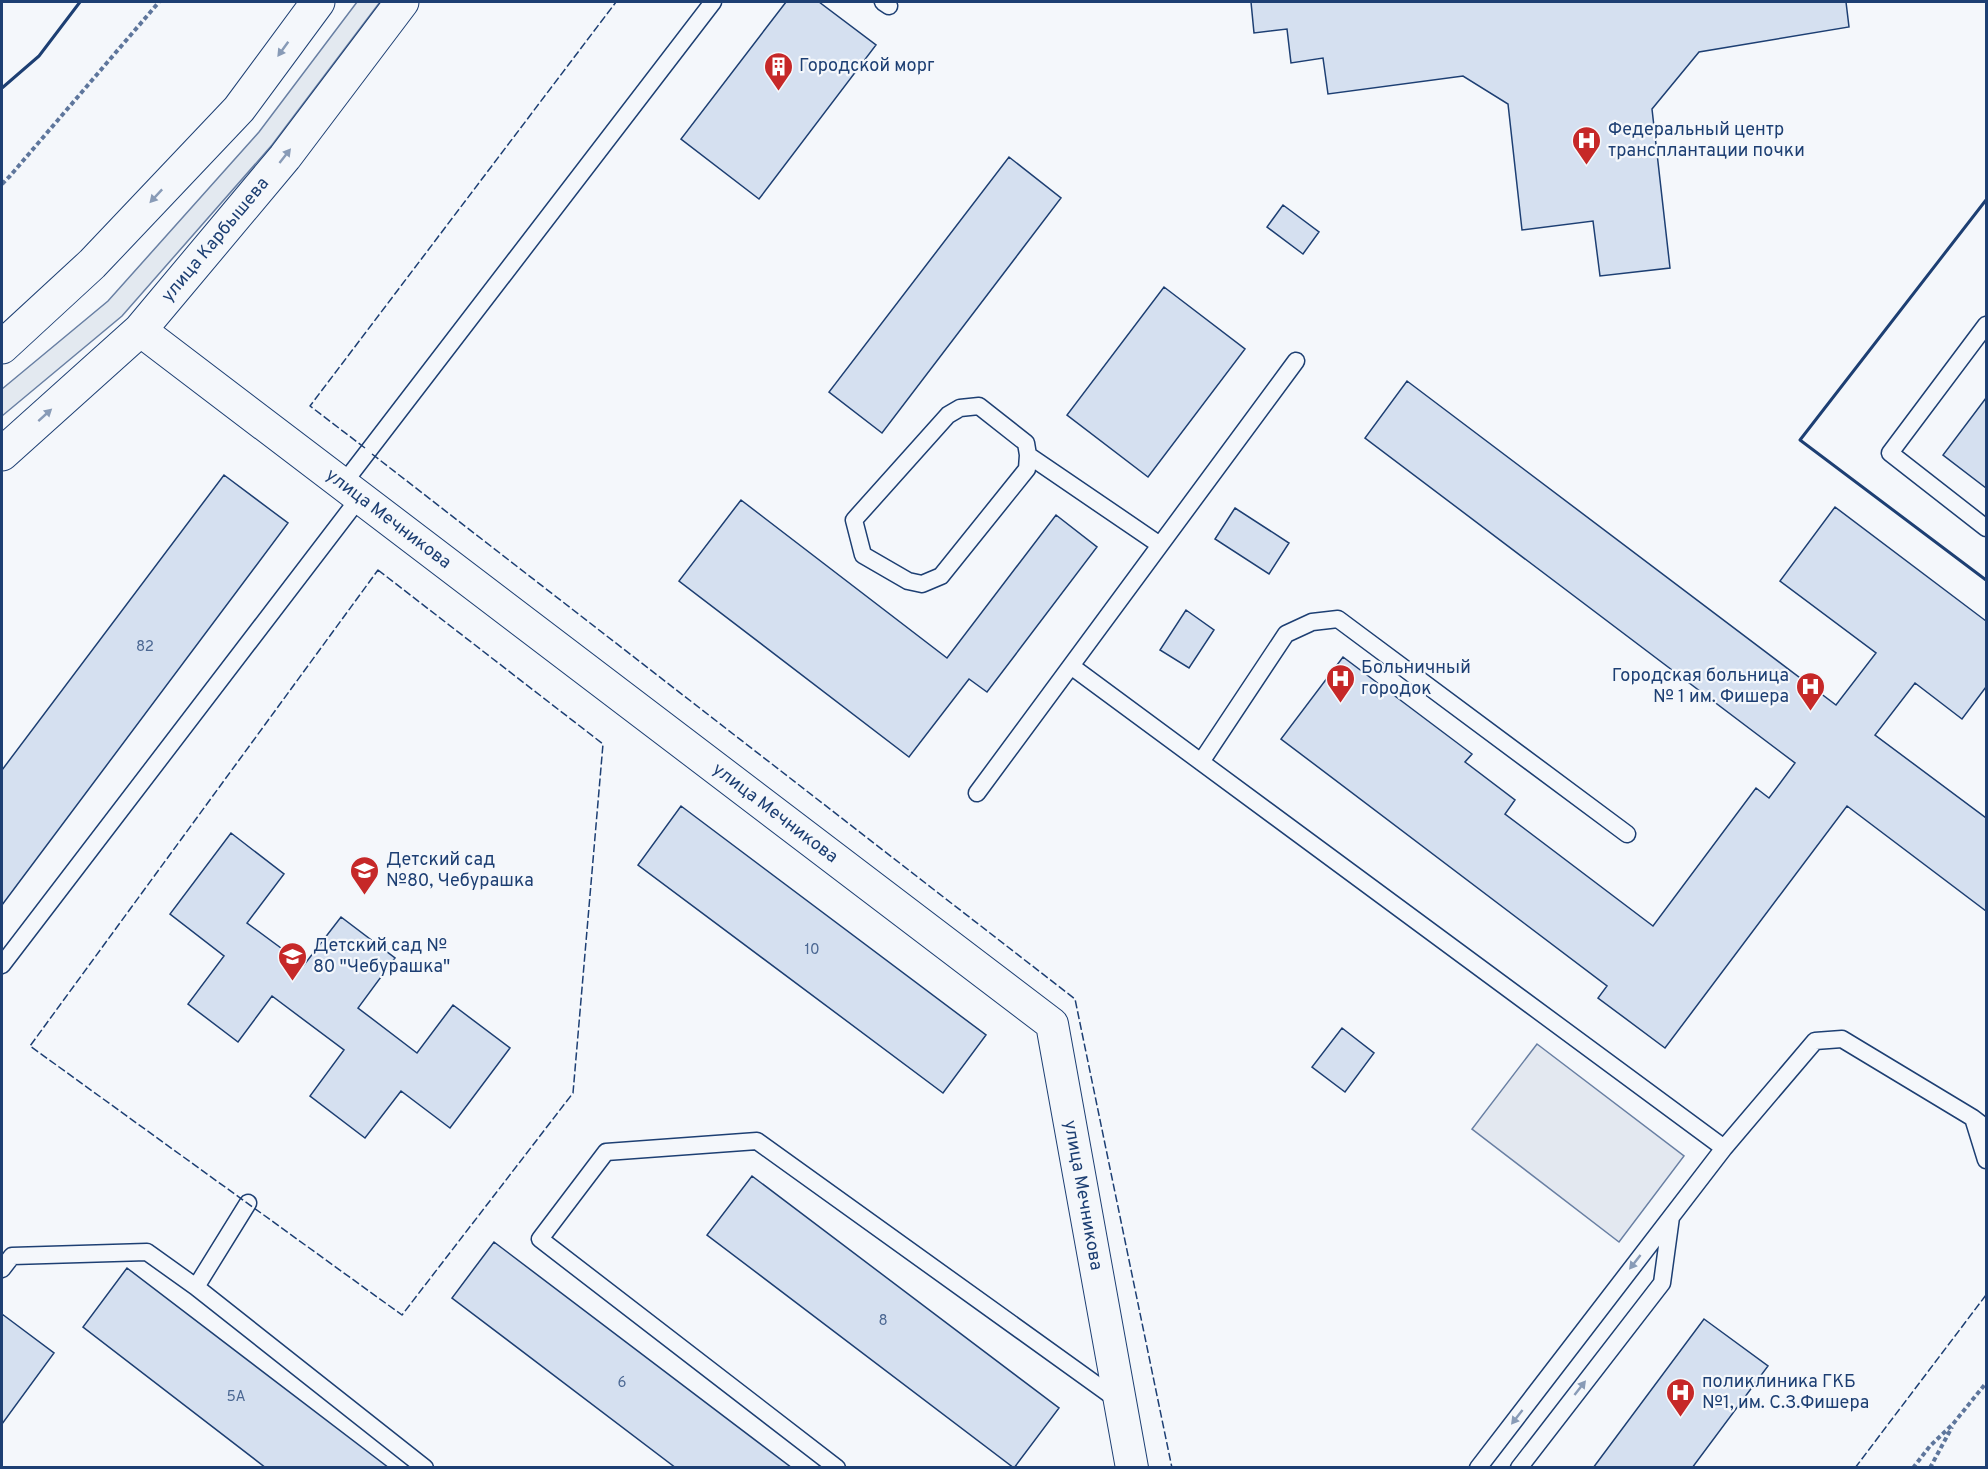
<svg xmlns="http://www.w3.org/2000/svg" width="1988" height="1469" font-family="Overpass,sans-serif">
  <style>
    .green { fill: #e3e9f0; stroke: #687fa3; stroke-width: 1.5 }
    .parking { fill: #e3e8f0; stroke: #687fa3; stroke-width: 1.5 }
    .building { fill: #d5e0f0; stroke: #1d3f73; stroke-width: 1.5 }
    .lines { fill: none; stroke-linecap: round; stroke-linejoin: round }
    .service-casing { stroke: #1d3f73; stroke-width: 19 }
    .minor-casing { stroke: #1d3f73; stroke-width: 34 }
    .tertiary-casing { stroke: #1d3f73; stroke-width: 35 }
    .path { stroke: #5e769c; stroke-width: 4; stroke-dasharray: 4.5 3; stroke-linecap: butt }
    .service { stroke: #f4f7fb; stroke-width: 16 }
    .minor { stroke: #f4f7fb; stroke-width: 32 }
    .tertiary { stroke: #f4f7fb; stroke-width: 33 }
    .fence { stroke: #1d3f73; stroke-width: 1.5; stroke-dasharray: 8 3; stroke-linecap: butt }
    .wall { stroke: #1d3f73; stroke-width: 3 }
    .oneway { fill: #889bb7 }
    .labels { text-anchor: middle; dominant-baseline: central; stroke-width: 4.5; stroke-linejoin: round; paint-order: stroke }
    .number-label { font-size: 15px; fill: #4b6792 }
    .poi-label { font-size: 18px; fill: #1d3f73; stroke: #f4f7fb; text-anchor: start }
    .street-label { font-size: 18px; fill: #1d3f73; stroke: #f4f7fb }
  </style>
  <rect width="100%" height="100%" fill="#f4f7fb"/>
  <path class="green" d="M357,2H380L272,145L122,316L2,416V389L108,301L259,132Z"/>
  <path class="parking" d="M1537,1044L1684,1156L1619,1242L1472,1129Z"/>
  <path class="building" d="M786,2H819L876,45L759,199L681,139Z
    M1251,2H1846L1849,27L1699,52L1652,109L1670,268L1600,276L1593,221L1522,230L1508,104L1463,76L1328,94L1323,58L1291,63L1287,29L1254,33Z
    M1009,157L1061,198L882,433L829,392Z
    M1283,205L1319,232L1303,254L1267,227Z
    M1164,287L1245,349L1148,477L1067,415Z
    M1407,381L1836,705L1876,653L1780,581L1835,507L1986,621V687L1962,719L1915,683L1875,735L1986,818V911L1847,806L1665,1048L1598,998L1607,986L1281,739L1343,657L1472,754L1465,762L1515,800L1505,814L1653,926L1756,788L1769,798L1795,763L1365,438Z
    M1986,398V488L1943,455Z
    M224,475L288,523L2,905V770Z
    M741,500L947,658L1056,515L1097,547L987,692L969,679L909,757L679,581Z
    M1235,508L1289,543L1269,574L1215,539Z
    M1186,610L1214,630L1189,668L1160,650Z
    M681,806L986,1035L943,1093L638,865Z
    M231,833L284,874L247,923L304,965L341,917L395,958L358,1008L417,1053L453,1005L510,1048L450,1128L401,1091L365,1138L310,1096L344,1050L272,996L238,1042L188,1004L224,956L170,914Z
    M1342,1028L1374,1053L1345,1092L1312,1067Z
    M752,1176L1059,1408L1014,1468L707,1235Z
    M494,1242L792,1468H676L452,1298Z
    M127,1268L389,1468H266L83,1327Z
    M2,1314L54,1353L2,1424Z
    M1704,1319L1768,1366L1692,1468H1593Z"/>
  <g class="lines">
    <defs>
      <path id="service" d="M883,2L889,6
        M1986,325L1890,453L1986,528
        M979,406L1026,443L1028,455L1027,469L941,576L922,584L908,581L863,555L854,520L948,415L960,408Z
        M1028,455L1160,545
        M343,484L713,2
        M1071,666L1724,1148
        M1201,762L1286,634L1312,622L1338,619L1627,834
        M977,793L1296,361
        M2,965L360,497
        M1973,1118L1986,1160
        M2,1269L12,1256L147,1252L196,1287L425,1468
        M196,1287L248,1203
        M837,1468L540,1239L606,1152L757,1141L1119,1401
        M1478,1468L1724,1148L1815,1041L1842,1039L1973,1118L1986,1128
        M1519,1468L1662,1283L1671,1217"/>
      <g id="minor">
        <path id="s1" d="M140,330L1052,1024L1132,1468"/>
      </g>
      <g id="tertiary">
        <path d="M2,347L92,264L239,109L318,2"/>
        <path id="s2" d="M2,454L140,330L285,157L402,2"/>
      </g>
    </defs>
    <use href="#service" class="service-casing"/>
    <use href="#minor" class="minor-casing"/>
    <use href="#tertiary" class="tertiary-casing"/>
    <path class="path" d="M2,184L10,176L159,2
      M1913,1468L1930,1446L1953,1424L1986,1383
      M1930,1468L1952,1427"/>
    <use href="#service" class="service"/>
    <use href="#minor" class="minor"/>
    <use href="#tertiary" class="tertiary"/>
    <path class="fence" d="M365,448L310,406L616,2
      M372,454L1075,999L1172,1468
      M378,570L603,744L573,1093L402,1315L30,1046Z
      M1855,1468L1986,1295"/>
    <path class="wall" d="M2,88L39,56L80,2
      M1986,200L1800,440L1986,580"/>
  </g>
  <defs><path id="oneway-solid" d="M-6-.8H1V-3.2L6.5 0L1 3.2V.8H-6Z" transform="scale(1.5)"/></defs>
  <g class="oneway">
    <use href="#oneway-solid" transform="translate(283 49) rotate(126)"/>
    <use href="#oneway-solid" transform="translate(285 156) rotate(-52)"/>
    <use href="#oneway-solid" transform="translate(156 196) rotate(133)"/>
    <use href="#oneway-solid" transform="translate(45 415) rotate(-42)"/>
    <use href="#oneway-solid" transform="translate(1635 1262) rotate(128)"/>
    <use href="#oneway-solid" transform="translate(1580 1388) rotate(-52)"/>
    <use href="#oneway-solid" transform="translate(1517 1417) rotate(128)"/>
  </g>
  <defs>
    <symbol id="building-pin" viewBox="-11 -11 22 30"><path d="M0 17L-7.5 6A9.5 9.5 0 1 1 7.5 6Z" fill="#c62828" stroke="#f4f7fb"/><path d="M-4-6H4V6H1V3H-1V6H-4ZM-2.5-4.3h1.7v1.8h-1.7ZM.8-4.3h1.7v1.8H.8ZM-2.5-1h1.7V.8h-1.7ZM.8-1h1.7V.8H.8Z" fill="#fff"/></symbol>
    <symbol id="hospital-pin" viewBox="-11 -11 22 30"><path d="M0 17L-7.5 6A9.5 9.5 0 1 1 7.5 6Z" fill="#c62828" stroke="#f4f7fb"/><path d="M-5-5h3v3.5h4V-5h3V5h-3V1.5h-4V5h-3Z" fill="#fff"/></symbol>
    <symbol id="school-pin" viewBox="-11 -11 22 30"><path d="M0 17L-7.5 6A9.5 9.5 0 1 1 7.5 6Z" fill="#c62828" stroke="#f4f7fb"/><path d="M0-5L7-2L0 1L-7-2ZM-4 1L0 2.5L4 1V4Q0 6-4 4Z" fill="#fff"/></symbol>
  </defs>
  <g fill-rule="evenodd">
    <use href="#building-pin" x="762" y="50" width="33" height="45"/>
    <use href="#hospital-pin" x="1570" y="124" width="33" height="45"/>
    <use href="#hospital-pin" x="1324" y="662" width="33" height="45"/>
    <use href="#hospital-pin" x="1794" y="670" width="33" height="45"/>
    <use href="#school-pin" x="348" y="854" width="33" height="45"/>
    <use href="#school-pin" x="276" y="940" width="33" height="45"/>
    <use href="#hospital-pin" x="1664" y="1376" width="33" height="45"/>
  </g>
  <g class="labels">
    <g class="number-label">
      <text x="145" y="647">82</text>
      <text x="812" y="950">10</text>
      <text x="883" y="1321">8</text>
      <text x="622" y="1383">6</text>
      <text x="236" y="1397">5А</text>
    </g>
    <g class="poi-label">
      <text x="799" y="66">Городской морг</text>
      <text x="1608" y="130">Федеральный центр<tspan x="1608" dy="21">трансплантации почки</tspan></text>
      <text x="1361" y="668">Больничный<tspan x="1361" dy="21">городок</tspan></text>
      <text x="1789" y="676" text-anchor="end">Городская больница<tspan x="1789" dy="21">№ 1 им. Фишера</tspan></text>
      <text x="386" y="860">Детский сад<tspan x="386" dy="21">№80, Чебурашка</tspan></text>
      <text x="313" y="946">Детский сад №<tspan x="313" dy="21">80 "Чебурашка"</tspan></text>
      <text x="1702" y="1382">поликлиника ГКБ<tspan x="1702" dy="21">№1, им. С.З.Фишера</tspan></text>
    </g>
    <g class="street-label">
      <text stroke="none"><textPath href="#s2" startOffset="303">улица Карбышева</textPath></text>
      <text stroke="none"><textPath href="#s1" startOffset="312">улица Мечникова</textPath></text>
      <text stroke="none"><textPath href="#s1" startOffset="798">улица Мечникова</textPath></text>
      <text stroke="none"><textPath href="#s1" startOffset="1320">улица Мечникова</textPath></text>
    </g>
  </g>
  <rect width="1988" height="1469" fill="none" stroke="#1d3f73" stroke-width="6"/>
</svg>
